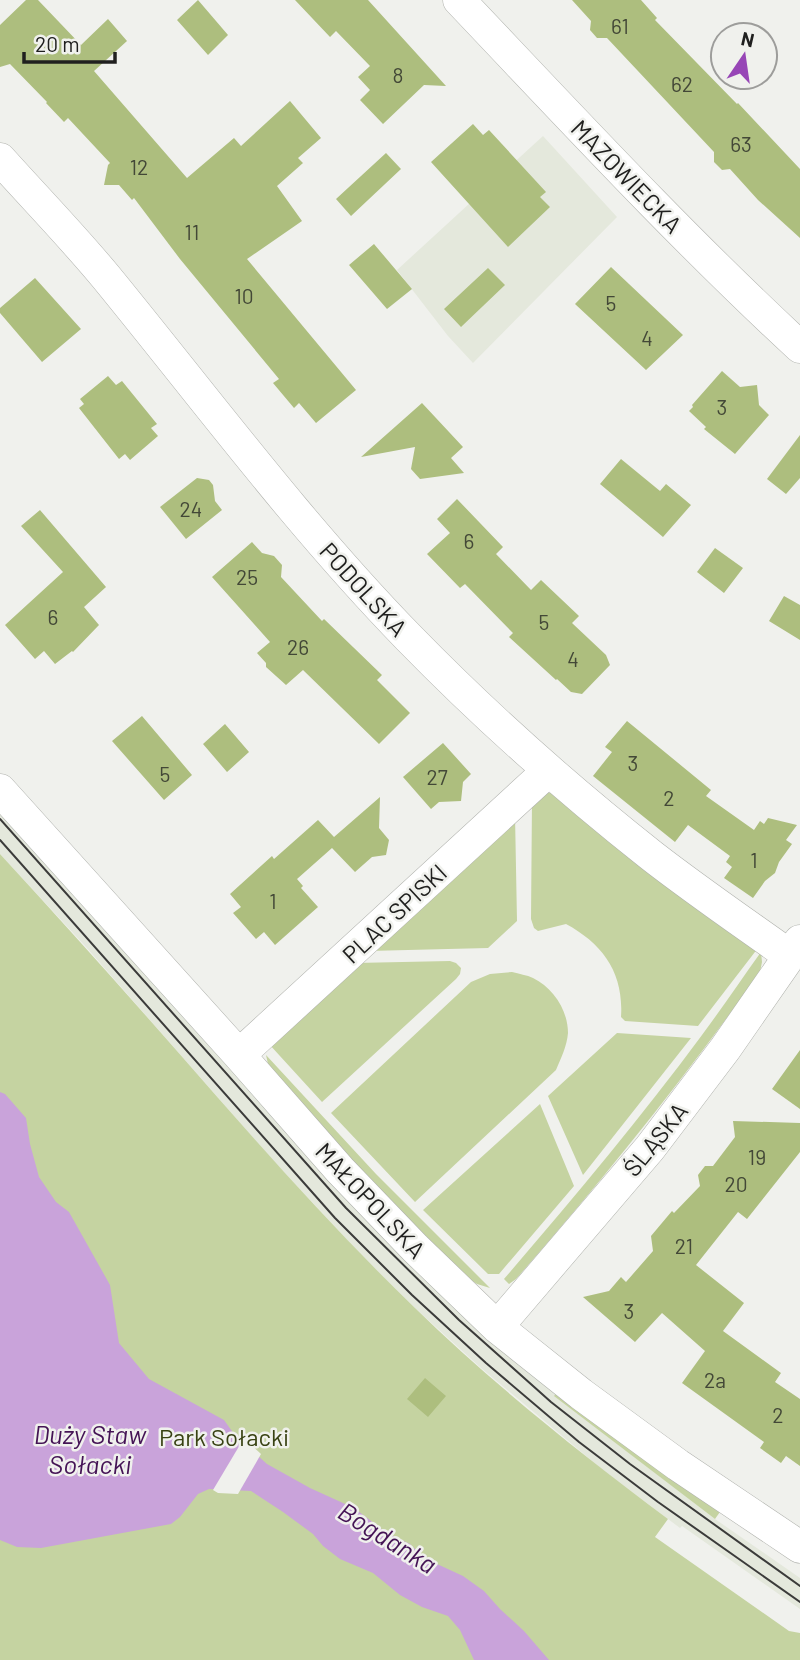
<svg xmlns="http://www.w3.org/2000/svg" width="800" height="1660" font-family="Barlow,sans-serif">
  <style>
    .built { fill: #e4e8dc }
    .green { fill: #c5d3a1 }
    .water { fill: #c9a3da }
    .pier { fill: #f0f1ed }
    .building { fill: #adbe7e }
    .lines { fill: none; stroke-linecap: round; stroke-linejoin: round }
    .street-casing { stroke: #b0b2ad; stroke-width: 33 }
    .street { stroke: #fff; stroke-width: 32 }
    .tram { stroke: #3b3b3a; stroke-width: 2 }
    .labels { text-anchor: middle; dominant-baseline: central; stroke-width: 5; stroke-linejoin: round; paint-order: stroke }
    .number-label { font-size: 21px; fill: #434837 }
    .street-label { font-size: 24px; fill: #20201f; stroke: #f0f1ed }
    .park-label { font-size: 24px; fill: #384213; stroke: #f0f1ed }
    .water-label { font-size: 26px; font-style: italic; fill: #441355; stroke: #f0f1ed }
  </style>
  <rect width="100%" height="100%" fill="#f0f1ed"/>
  <path class="built" d="M543,136L617,217L473,363L448,336L397,270Z
    M0,806L558,1391L555,1396L715,1519L800,1578V1609L682,1526L680,1528L604,1471L481,1368L416,1309L365,1259L270,1157L86,947L0,854Z"/>
  <path class="green" d="M546,793H555L758,948L698,1026L625,1021L621,1017C624,973 603,944 566,924L538,931L534,928L531,919L532,800Z
    M515,815L517,921L488,948L368,951Z
    M0,854C60,919 119,985 177,1051C254,1139 331,1227 415,1308C494,1385 580,1453 668,1519L655,1537L789,1631L800,1633V1660H0Z
    M761,952L762,962L760,972C684,1079 602,1181 516,1279L509,1284L504,1279C572,1200 640,1119 702,1035C722,1008 741,980 761,952Z
    M450,961L456,963L461,968L460,974L456,979L322,1102L269,1044L355,963Z
    M512,972C519,974 527,975 533,978C553,988 568,1010 568,1033C567,1046 561,1058 556,1070L415,1202L331,1113L471,982L490,974Z
    M617,1033L691,1038L583,1175L548,1096Z
    M266,1055L376,1174L490,1288L477,1284L466,1277L368,1181L268,1064Z
    M540,1104L574,1186L499,1274H488L423,1210Z
    M558,1391L722,1509L715,1519L554,1396Z"/>
  <path class="water" d="M0,1092L5,1094L26,1118L30,1144L39,1177L56,1202L69,1212L110,1285L119,1343L149,1379L224,1420L234,1434L267,1464L310,1488L354,1508L387,1533L410,1544L424,1558L463,1576L484,1591L500,1609L524,1631L549,1660H474L460,1630L448,1616L422,1607L400,1595L373,1573L340,1559L323,1546L313,1534L283,1512L251,1491L209,1489L198,1494L180,1517L171,1524L41,1548L17,1547L0,1540Z"/>
  <path class="pier" d="M244,1438L261,1454L238,1494L218,1493L213,1490Z"/>
  <path class="building" d="M26,0H38L81,45L108,19L127,41L94,71L187,178L234,138L241,146L290,101L321,138L298,158L303,163L277,186L302,221L247,259L356,390L316,423L299,403L294,408L273,383L279,379L180,259L134,198L132,200L119,185H104L108,165L110,163L68,118L64,122L46,103L47,102L10,64L0,67V25Z
    M198,0L228,35L208,55L177,20Z
    M295,0H368L446,86L424,85L383,124L360,100L370,90L358,77L370,66L336,31L330,37Z
    M572,0H641L657,18L655,20L737,104L738,103L800,169V238L758,200L730,169L722,170L714,162V152L607,38H597L590,30L591,21Z
    M473,124L483,135L489,130L546,192L540,197L550,207L508,247L431,162Z
    M386,153L401,169L351,216L336,199Z
    M374,244L412,289L387,309L349,265Z
    M611,267L683,335L646,370L575,304Z
    M488,268L505,285L461,327L444,309Z
    M35,278L81,329L42,362L0,313V308Z
    M722,371L740,387L757,385L759,405L769,415L735,454L704,429L706,427L689,411L693,407L692,405Z
    M108,376L116,385L122,381L157,424L151,428L158,436L130,460L125,454L119,459L79,408L84,404L80,399Z
    M422,403L463,447L451,458L464,473L420,479L411,469L415,447L361,457Z
    M800,435V478L786,494L767,479Z
    M621,459L660,491L666,484L691,505L663,537L600,484Z
    M197,478L209,480L213,485L215,501L222,510L186,539L160,507Z
    M457,499L503,547L496,554L531,590L541,580L579,616L572,623L606,655L610,665L582,694L571,692L557,679L556,680L509,637L513,633L465,584L460,588L427,554L450,533L437,519Z
    M40,510L106,587L84,607L99,625L73,652L72,651L55,664L44,651L35,659L5,625L63,572L21,526Z
    M252,542L262,553L274,556L282,565L281,577L322,621L324,619L382,675L377,680L410,713L379,744L303,670L286,685L266,667V663L257,653L270,642L212,577Z
    M715,548L743,568L724,593L697,572Z
    M784,596L800,605V640L769,621Z
    M142,716L192,775L164,800L112,741Z
    M627,721L711,790L706,796L754,830L760,821L764,824L768,818L797,825L786,840L792,844L779,862L775,873L765,881L753,898L724,878L732,867L726,862L730,856L688,825L675,842L593,776L612,752L605,747Z
    M225,724L249,752L227,772L203,744Z
    M443,743L471,774L463,782L461,801L439,802L431,809L403,777Z
    M380,797L379,828L389,840L386,855L372,857L355,872L332,848L297,879L303,886L301,888L318,907L275,945L264,932L256,939L233,913L241,907L230,894L272,856L274,859L318,820L334,837Z
    M800,1050V1109L772,1089Z
    M733,1121L800,1123V1152L747,1219L738,1212L696,1265L744,1303L723,1331L781,1373L775,1382L800,1399V1466L786,1456L781,1463L760,1448L764,1442L682,1383L705,1351L662,1313L635,1342L583,1297L609,1291L621,1277L626,1282L653,1251L651,1236L672,1211L674,1213L700,1186L698,1175L705,1166H713L735,1137Z
    M425,1378L446,1396L428,1417L407,1399Z"/>
  <g class="lines">
    <defs>
      <path id="street" d="M459,0C571,118 681,237 800,347
        M0,159C35,198 72,236 106,277C205,398 298,524 408,637C484,715 566,788 652,856C697,891 744,923 790,956
        M0,790L239,1055L340,1170L415,1248L497,1327L581,1394L678,1465L800,1547
        M239,1055L548,771
        M497,1327L650,1148L725,1049L800,941"/>
    </defs>
    <use href="#street" class="street-casing"/>
    <use href="#street" class="street"/>
    <path class="tram" d="M0,819L346,1208L459,1320L551,1402L630,1464L800,1586
      M0,840L335,1218L412,1295L486,1363L579,1442L658,1502L800,1602"/>
  </g>
  <g class="labels">
    <g class="number-label">
      <text x="620" y="25">61</text>
      <text x="398" y="74">8</text>
      <text x="682" y="83">62</text>
      <text x="741" y="143">63</text>
      <text x="139" y="166">12</text>
      <text x="192" y="231">11</text>
      <text x="244" y="295">10</text>
      <text x="611" y="302">5</text>
      <text x="647" y="337">4</text>
      <text x="722" y="406">3</text>
      <text x="191" y="508">24</text>
      <text x="469" y="540">6</text>
      <text x="247" y="576">25</text>
      <text x="53" y="616">6</text>
      <text x="544" y="621">5</text>
      <text x="298" y="646">26</text>
      <text x="573" y="658">4</text>
      <text x="633" y="762">3</text>
      <text x="165" y="773">5</text>
      <text x="437" y="776">27</text>
      <text x="669" y="797">2</text>
      <text x="754" y="859">1</text>
      <text x="273" y="900">1</text>
      <text x="757" y="1156">19</text>
      <text x="736" y="1183">20</text>
      <text x="684" y="1245">21</text>
      <text x="629" y="1310">3</text>
      <text x="715" y="1379">2a</text>
      <text x="778" y="1414">2</text>
    </g>
    <g class="street-label">
      <text transform="translate(627 176) rotate(46)">MAZOWIECKA</text>
      <text transform="translate(364 589) rotate(48)">PODOLSKA</text>
      <text transform="translate(394 913) rotate(-43)">PLAC SPISKI</text>
      <text transform="translate(655 1139) rotate(-51)">ŚLĄSKA</text>
      <text transform="translate(371 1200) rotate(47)">MAŁOPOLSKA</text>
    </g>
    <g class="park-label">
      <text x="224" y="1436">Park Sołacki</text>
    </g>
    <g class="water-label">
      <text x="90" y="1433">Duży Staw<tspan x="90" dy="30">Sołacki</tspan></text>
      <text transform="translate(388 1537) rotate(32)">Bogdanka</text>
    </g>
  </g>
  <g transform="translate(744 56) rotate(13)"><circle r="33" fill="#f0f1ed" stroke="#9d9d9b" stroke-width="2"/>
  <path d="M0-5L12 26L0 18L-12 26Z" fill="#9746b6"/>
  <text y="-10" font-size="19" font-weight="bold" text-anchor="middle" fill="#20201f">N</text>
  </g>
  <path d="M24 52v10h91v-10" fill="none" stroke="#20201f" stroke-width="3.5"/>
  <text x="35" y="52" font-size="21" fill="#20201f" stroke="#f0f1ed" stroke-width="5" paint-order="stroke">20 m</text>
</svg>
